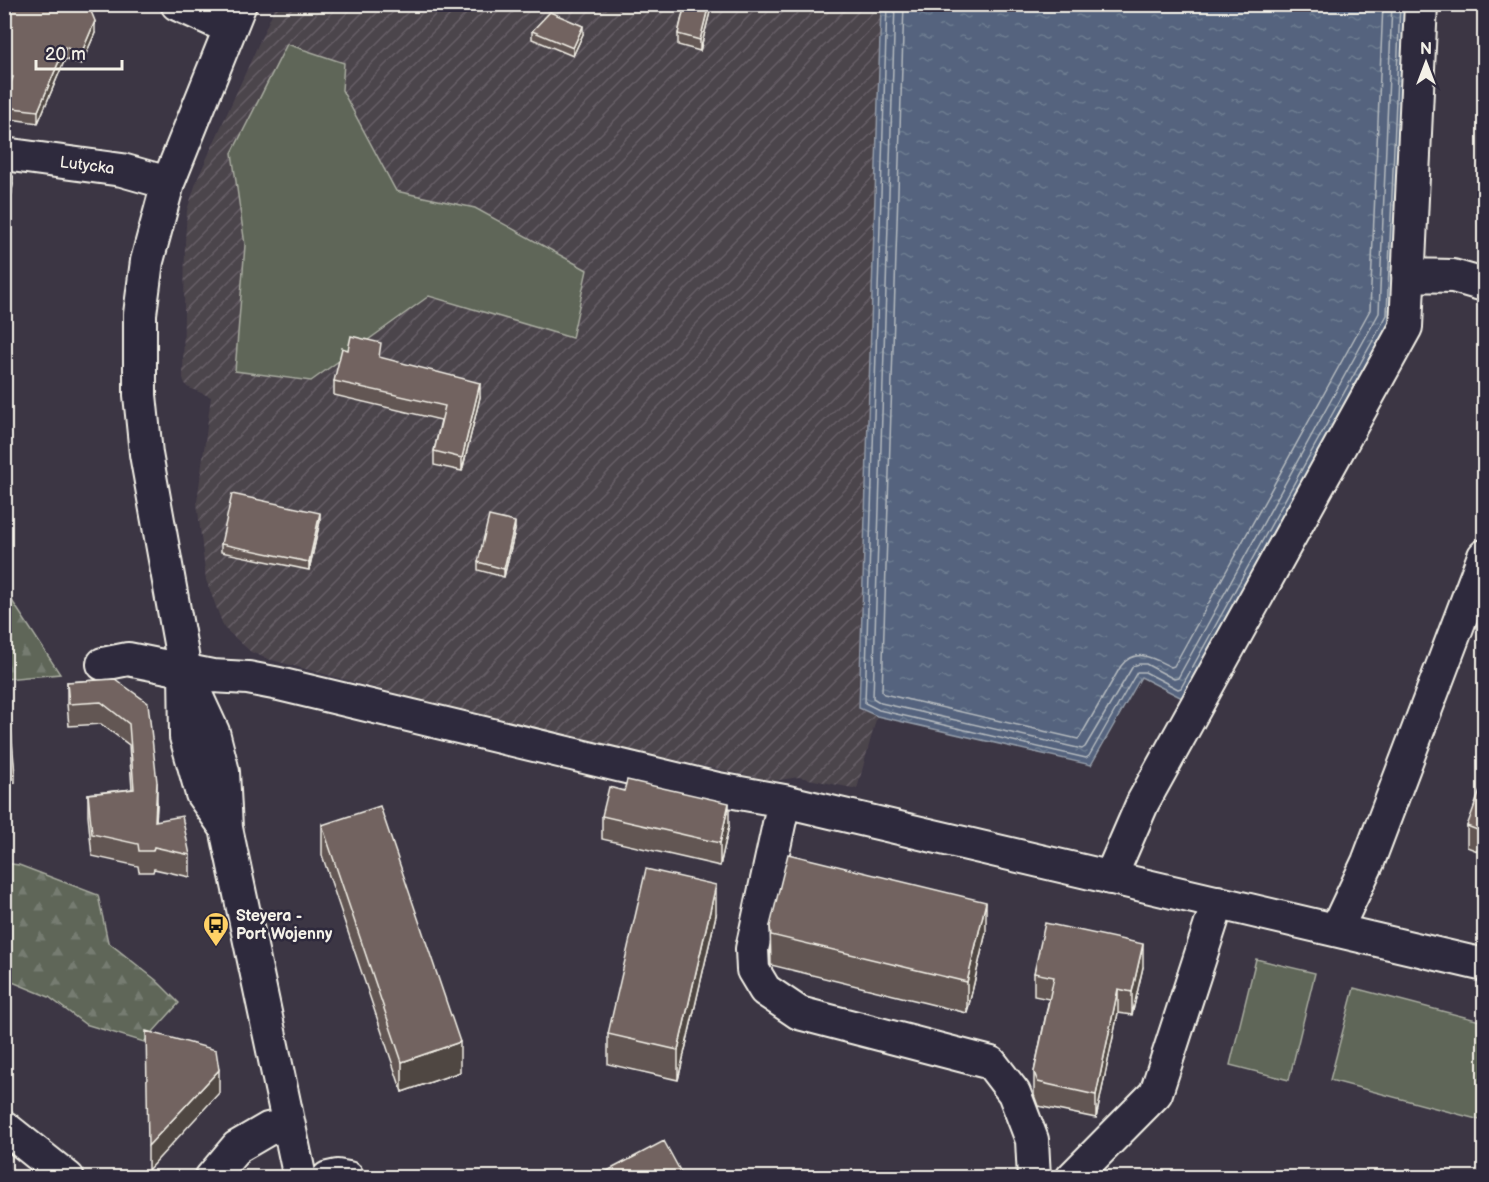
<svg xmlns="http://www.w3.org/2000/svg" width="1489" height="1182" font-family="'Balsamiq Sans',sans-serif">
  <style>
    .industrial { fill: url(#industrial-furrows) }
    .grass { fill: #5e6659; stroke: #a9aca0; stroke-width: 1.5 }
    .forest { fill: url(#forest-firs); stroke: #a9aca0; stroke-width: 1.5 }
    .water { fill: url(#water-ripples); stroke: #949ca8; stroke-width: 1.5 }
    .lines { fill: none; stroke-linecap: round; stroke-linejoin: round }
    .shore { stroke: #b4b9be; stroke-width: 1.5 }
    .minor-casing { stroke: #f4f1e8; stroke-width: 36 }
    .minor { stroke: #2f2a3d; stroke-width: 32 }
    .wall { fill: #625653; stroke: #f4f1e8; stroke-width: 1.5 }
    .shaded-wall { fill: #504643; stroke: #f4f1e8; stroke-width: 1.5 }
    .building { fill: #726460; stroke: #f4f1e8; stroke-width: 1.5 }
    .labels { text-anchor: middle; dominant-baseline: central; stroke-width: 5; stroke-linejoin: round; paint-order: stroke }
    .street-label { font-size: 16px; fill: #f4f1e8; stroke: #2f2a3d }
    .poi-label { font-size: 16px; font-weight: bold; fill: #f4f1e8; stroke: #2f2a3d; text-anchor: start }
  </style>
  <defs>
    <pattern id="industrial-furrows" width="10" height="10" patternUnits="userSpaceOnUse" patternTransform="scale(1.5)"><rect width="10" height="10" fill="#4c444c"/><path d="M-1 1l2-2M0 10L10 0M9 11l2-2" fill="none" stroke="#665f66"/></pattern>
    <pattern id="forest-firs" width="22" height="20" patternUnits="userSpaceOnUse" patternTransform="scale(1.5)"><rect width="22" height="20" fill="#5e6659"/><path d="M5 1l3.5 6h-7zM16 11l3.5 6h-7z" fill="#767c71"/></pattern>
    <pattern id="water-ripples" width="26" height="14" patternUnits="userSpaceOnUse" patternTransform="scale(1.5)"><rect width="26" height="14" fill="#54647e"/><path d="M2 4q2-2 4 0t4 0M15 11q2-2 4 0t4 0" fill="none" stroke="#6d7b90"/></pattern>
  </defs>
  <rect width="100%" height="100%" fill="#3c3644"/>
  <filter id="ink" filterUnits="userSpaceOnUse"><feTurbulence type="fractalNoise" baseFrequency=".0167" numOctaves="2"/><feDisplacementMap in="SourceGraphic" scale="12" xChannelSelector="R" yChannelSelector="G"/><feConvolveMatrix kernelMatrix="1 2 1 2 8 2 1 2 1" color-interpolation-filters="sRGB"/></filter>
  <g filter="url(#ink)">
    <path class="industrial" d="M276,5H881L858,709L877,716L857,789L799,777L773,781L638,752L439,705L268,659L251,652L224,628L206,580L197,502L211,397L187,387L183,379L185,242L187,210L197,180Z"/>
    <path class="grass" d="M287,44L344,63L342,90L396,191L475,208L587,270L572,338L429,296L311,381L235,371L245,245L232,153Z
      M1256,959L1315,973L1289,1080L1230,1065Z
      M1354,988L1484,1022V1121L1330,1080Z"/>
    <path class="forest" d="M5,590L60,674L5,679Z
      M4,863L19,865L98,895L108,942L156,980L179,1003L144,1042L85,1024L49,997L5,979Z"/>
    <path class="water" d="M881,5H1406L1393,316L1182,698L1141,677L1091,765L877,716L859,708Z"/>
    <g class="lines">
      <path class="shore" d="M887,4L865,703L879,710L1086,758L1089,756L1137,672H1145L1178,689L1181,688L1387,315L1400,4
        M895,4L873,698L881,703L1082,749L1085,747L1133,666L1139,664H1146L1174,679L1178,678L1379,313L1392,4
        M904,4L882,692L884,694L1078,739L1080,737L1121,666C1136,647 1153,658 1171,667L1174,666L1370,310L1383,4"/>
      <defs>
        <path id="minor" d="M177,4L230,28
          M4,154L122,170L168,183
          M1408,275L1453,276L1484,285
          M103,664L128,659L212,676L248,678L279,684L718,789L784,801L1484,965
          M189,680L213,732L223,772L226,828L300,1178
          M784,801L752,949L753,970L765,990L799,1013L991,1063L1014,1093L1032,1140L1034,1178
          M226,828L202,794L186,737L185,671L146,454L140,395V314L147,261L168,183L240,4
          M1110,878L1143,802L1406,327L1421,4
          M1336,930L1368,862L1484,556
          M4,1127L68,1178
          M211,1178L237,1147L268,1129L288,1125
          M328,1178L337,1176L348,1178
          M1072,1178L1156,1093L1218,902"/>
      </defs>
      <use href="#minor" class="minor-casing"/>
      <use href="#minor" class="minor"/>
    </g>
    <path class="wall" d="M4,4L95,33L81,65L65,59L38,123L4,118V100L9,87L4,86Z
      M685,4H712L700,51L678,45V34Z
      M532,31L583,34L573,56L532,39Z
      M4,175L13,184L9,211H4Z
      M381,358L480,397L462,471L434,465V451L441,420L334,395V381Z
      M320,521L309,570L221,552V544Z
      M515,530L504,577L478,570V562Z
      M115,679L157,803L156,821L190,855V877L154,869L153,872H139L138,866L92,856L88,816V794L132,789L129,745L101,724L69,726L67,704V682Z
      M4,682L15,775V783L4,784Z
      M1485,790V854L1467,847V826Z
      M602,816L729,826L720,866L602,839Z
      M322,825L460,1072L402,1092L322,855Z
      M716,915L678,1080L608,1064V1034Z
      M770,926L986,932L967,1013L771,965Z
      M1143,967L1132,1015L1118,1013L1096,1118L1038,1106L1034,1095V1072L1049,999L1034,996V973Z"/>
    <path class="shaded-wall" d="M709,4H712L700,51V40Z
      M95,21V33L81,65V54Z
      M583,26V34L573,56V48Z
      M65,47V59L38,123V111Z
      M13,176V184L9,211V203Z
      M480,383V397L462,471V458Z
      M320,513V521L309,570V562Z
      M515,522V530L504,577V569Z
      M157,782V803L155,843V821Z
      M729,803V826L720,866V843Z
      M716,885V915L678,1080V1050Z
      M986,902V932L967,1013V982Z
      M1143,944V967L1132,1015V992Z
      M1118,989V1013L1096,1118V1095Z
      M460,1042V1072L402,1092V1062Z
      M219,1070V1093L148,1170V1146Z"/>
    <path class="building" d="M4,4H55L62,8L63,4H88L95,21L81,54L65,47L38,111L4,107V100L13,77L4,75Z
      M685,4H709L700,40L678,34Z
      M550,12L583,26L573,48L532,31Z
      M4,175L13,176L9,203H4Z
      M351,336L381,343L379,357L480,383L462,458L434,451L445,406L334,381L342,348L348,350Z
      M232,494L320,513L309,562L221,544Z
      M489,516L515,522L504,569L478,562Z
      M115,679L148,703L157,782L155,821L182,816L190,855L154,847L153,851H139L138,844L92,834L88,794L134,789L129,724L101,702L69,704L67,682Z
      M4,682H7L15,775L4,776Z
      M627,780L729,803L720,843L602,816L609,787L624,791Z
      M1481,788L1485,790V833L1467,826Z
      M380,806L460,1042L402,1062L322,825Z
      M788,854L986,902L967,982L771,935L770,926Z
      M646,869L716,885L678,1050L608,1034Z
      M1045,923L1143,944L1132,992L1118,989L1096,1095L1038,1082L1034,1072L1054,977L1034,973Z
      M146,1031L216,1050L219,1070L148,1146Z
      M664,1141L684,1178H594Z"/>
  </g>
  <defs>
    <symbol id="bus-pin" viewBox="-11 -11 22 30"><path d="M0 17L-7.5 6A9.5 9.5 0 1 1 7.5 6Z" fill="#ffd166" stroke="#2f2a3d"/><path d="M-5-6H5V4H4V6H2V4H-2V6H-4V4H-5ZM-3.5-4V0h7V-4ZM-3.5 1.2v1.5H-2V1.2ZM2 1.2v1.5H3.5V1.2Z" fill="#111"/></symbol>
  </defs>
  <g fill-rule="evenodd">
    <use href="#bus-pin" x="201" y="910" width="30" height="40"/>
  </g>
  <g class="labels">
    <g class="street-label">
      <text transform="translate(87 166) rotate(7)">Lutycka</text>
    </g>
    <g class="poi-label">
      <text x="236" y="916">Steyera -<tspan x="236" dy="18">Port Wojenny</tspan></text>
    </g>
  </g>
  <rect width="1489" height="1182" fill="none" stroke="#2f2a3d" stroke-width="24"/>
  <rect x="12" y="12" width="1465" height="1158" fill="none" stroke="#f4f1e8" stroke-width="2" filter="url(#ink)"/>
  <g transform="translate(1426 63)" stroke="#2f2a3d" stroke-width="4.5" paint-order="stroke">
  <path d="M0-4.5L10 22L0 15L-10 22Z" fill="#f4f1e8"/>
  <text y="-9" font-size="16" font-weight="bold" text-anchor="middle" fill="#f4f1e8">N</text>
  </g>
  <path d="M36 60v9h86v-9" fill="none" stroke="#f4f1e8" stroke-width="3"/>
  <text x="45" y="60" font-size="18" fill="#f4f1e8" stroke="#2f2a3d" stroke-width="4.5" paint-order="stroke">20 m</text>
</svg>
